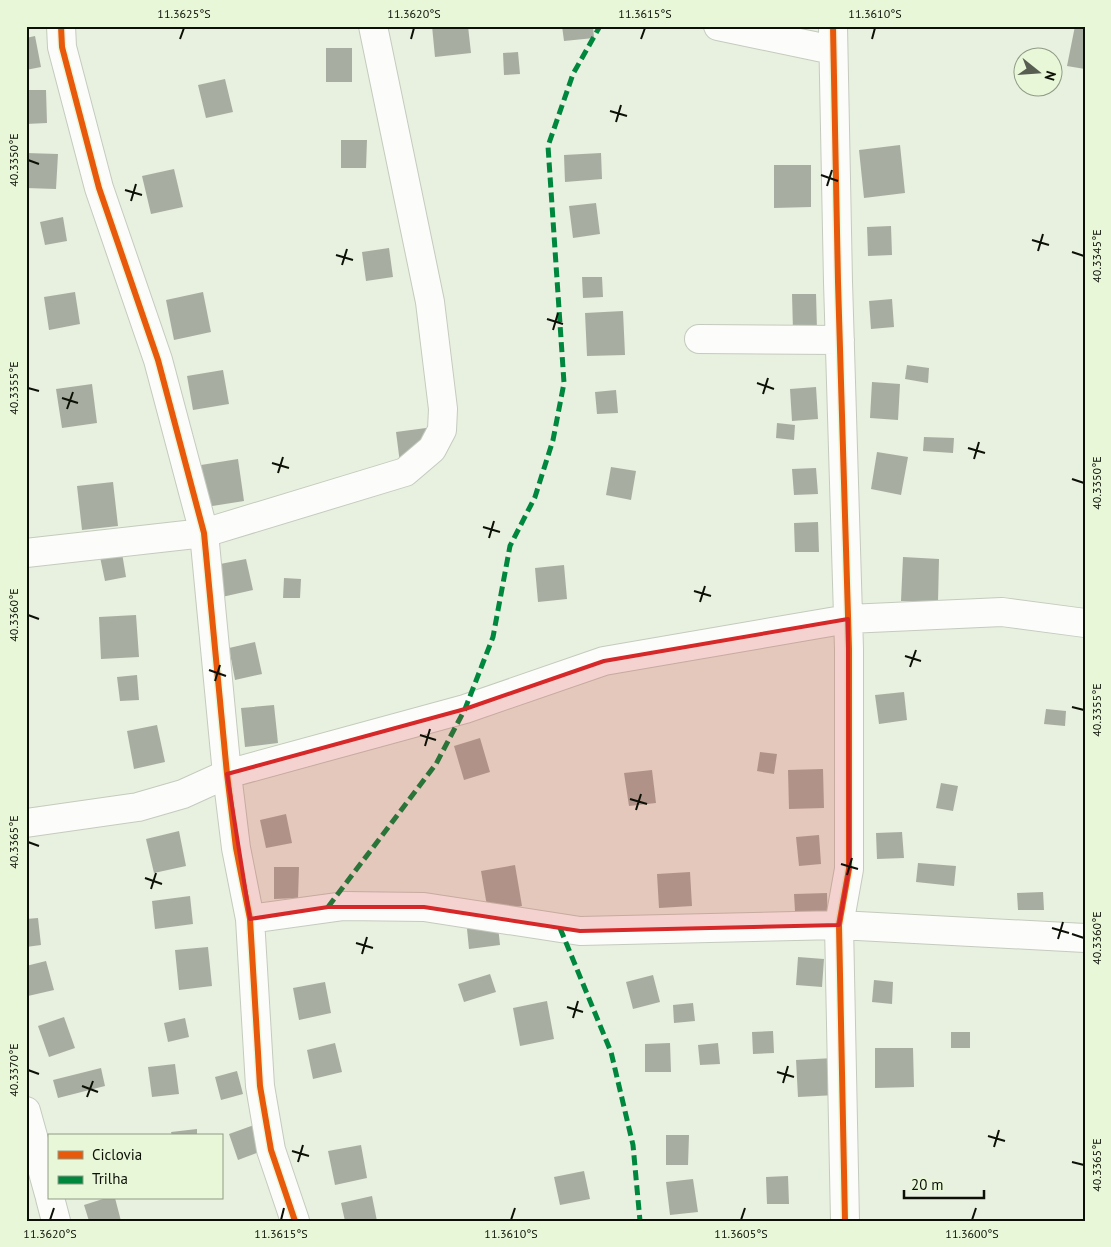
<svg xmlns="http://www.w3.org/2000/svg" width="1111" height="1247" font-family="'PT Sans',sans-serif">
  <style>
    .building { fill: #a8ada1 }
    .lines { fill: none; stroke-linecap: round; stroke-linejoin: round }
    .minor-casing { stroke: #c4cbbe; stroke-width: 30 }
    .minor { stroke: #fcfdfa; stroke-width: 28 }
    .quiet { stroke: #00873e; stroke-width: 5; stroke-dasharray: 10 5; stroke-linecap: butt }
    .cycleway-casing { stroke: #e9f7d9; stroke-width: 9 }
    .cycleway { stroke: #e8590c; stroke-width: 6 }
    .marked { fill: #d62828; fill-opacity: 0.2; stroke: #d62828; stroke-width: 4; stroke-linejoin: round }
    .ticks { fill: none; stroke: #0c1006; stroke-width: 2 }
    .neatline { fill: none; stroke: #0c1006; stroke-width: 2 }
    .ticks-label { font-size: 12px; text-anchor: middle; fill: #0c1006 }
  </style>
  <rect width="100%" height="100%" fill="#e8f0e0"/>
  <path class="building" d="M432,26H468L471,53L435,57Z
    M562,26H593L594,38L564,41Z
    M1075,26H1085V69L1067,66Z
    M35,36L41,67L26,70V38Z
    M326,48H352V82H326Z
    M518,52L520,74L504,75L503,53Z
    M225,79L233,112L206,118L198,85Z
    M26,90H46L47,123L26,124Z
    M341,140H367L366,168H341Z
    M900,145L905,193L864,198L859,150Z
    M26,153L58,154L56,189L26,188Z
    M601,153L602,179L565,182L564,155Z
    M774,165H811V207L774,208Z
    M174,169L183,207L151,214L142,176Z
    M596,203L600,234L573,238L569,206Z
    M63,217L67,241L45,245L40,222Z
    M891,226L892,255L868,256L867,227Z
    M389,248L393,277L366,281L362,252Z
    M582,277H602L603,297L583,298Z
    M75,292L80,324L49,330L44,297Z
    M203,292L211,332L174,340L166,300Z
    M792,294H816L817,330L793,331Z
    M892,299L894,327L871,329L869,301Z
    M623,311L625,355L587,356L585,313Z
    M907,365L929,368L928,383L905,379Z
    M223,370L229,404L193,410L187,376Z
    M872,382L900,384L898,420L870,418Z
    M92,384L97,423L62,428L56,389Z
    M816,387L818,419L792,421L790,389Z
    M616,390L618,413L597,414L595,392Z
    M777,423L795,425L794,440L776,438Z
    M426,428L431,459L400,463L396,432Z
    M924,437L954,438L953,453L923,451Z
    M877,452L908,457L901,495L871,489Z
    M238,459L244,501L206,507L201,465Z
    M611,467L636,471L631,500L606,495Z
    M816,468L818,494L794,495L792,469Z
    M113,482L118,526L82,530L77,486Z
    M818,522L819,552H795L794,523Z
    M121,547L126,577L105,581L99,552Z
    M903,557L939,559L938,602L901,601Z
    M246,559L253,590L222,597L215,565Z
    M564,565L567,599L538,602L535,568Z
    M284,578L301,579L300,598H283Z
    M136,615L139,657L101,659L99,617Z
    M255,642L262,674L235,680L229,648Z
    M137,675L139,700L120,701L117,677Z
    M904,692L907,720L879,724L875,695Z
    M274,705L278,743L245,747L241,708Z
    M1046,709L1066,711L1065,726L1044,724Z
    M157,725L165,762L134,769L127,731Z
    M480,738L490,772L464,780L454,746Z
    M760,752L777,754L774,774L757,771Z
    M823,769L824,808L789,809L788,770Z
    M652,770L656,803L629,806L624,773Z
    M941,783L958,786L953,811L936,808Z
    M286,814L292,843L266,848L260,820Z
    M179,831L186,866L154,873L146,839Z
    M902,832L904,858L877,859L876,833Z
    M819,835L821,864L799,866L796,837Z
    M918,863L956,866L954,886L916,882Z
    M515,865L522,906L488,912L481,871Z
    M274,867H299L298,898L274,899Z
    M690,872L692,906L659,908L657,874Z
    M1043,892L1044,910H1018L1017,893Z
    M827,893L828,927L796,928L794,894Z
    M190,896L193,924L155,929L152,901Z
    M38,918L41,945L26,947V919Z
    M498,926L500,945L469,949L467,929Z
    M208,947L212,986L179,990L175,950Z
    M798,957L824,959L822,987L796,985Z
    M46,961L54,990L28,996L26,966Z
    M490,974L496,992L464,1002L458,984Z
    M653,975L660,1002L633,1009L626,982Z
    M874,980L893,982L892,1004L872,1002Z
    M325,982L331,1013L299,1020L293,988Z
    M547,1001L554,1039L520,1046L513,1008Z
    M693,1003L695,1021L674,1023L673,1005Z
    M64,1017L75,1048L49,1057L38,1026Z
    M185,1018L189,1037L168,1042L164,1023Z
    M773,1031L774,1053L753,1054L752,1032Z
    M951,1032H970V1048H951Z
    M335,1043L342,1072L313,1079L307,1050Z
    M670,1043L671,1072H645V1044Z
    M718,1043L720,1064L700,1065L698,1045Z
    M875,1048H913L914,1087L875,1088Z
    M834,1058L836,1095L798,1097L796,1060Z
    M175,1064L179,1094L152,1097L148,1067Z
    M101,1068L105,1086L58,1098L53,1080Z
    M237,1071L243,1094L221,1100L215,1077Z
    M254,1125L262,1151L238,1160L229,1134Z
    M197,1129V1136H172L171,1132Z
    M666,1135H689L688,1165H666Z
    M361,1145L367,1178L335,1185L328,1151Z
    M584,1171L590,1199L560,1205L554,1177Z
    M788,1176L789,1204H767L766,1177Z
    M693,1179L698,1212L670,1215L666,1182Z
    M372,1196L377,1221H345L341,1203Z
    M106,1198H115L121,1221H89L84,1205Z"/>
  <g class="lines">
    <defs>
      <path id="minor" d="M61,26L62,47L99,188L158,360L204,533L227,774L236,848L250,919L260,1086L271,1150L295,1221
        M718,26L833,50
        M833,26L838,282L849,649V869L839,925L845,1221
        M699,339L840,340
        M26,553L204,533L405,472L432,449L442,430L443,409L430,302L373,26
        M26,823L138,807L183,794L227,774L465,709L604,661L848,619L1002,612L1085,623
        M250,919L344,906L424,907L580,931L839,925L1085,938
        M26,1111L49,1194
        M50,1198L56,1221"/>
    </defs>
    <use href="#minor" class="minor-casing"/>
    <use href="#minor" class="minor"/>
    <path class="quiet" d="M328,907L436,764L465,709L493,637L510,546L535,497L553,440L564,383L548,146L573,74L600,26
      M560,928L611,1052L633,1145L640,1221"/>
    <defs>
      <path id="cycleway" d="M61,26L62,47L99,188L158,360L204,533L227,774L236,848L250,919L260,1086L271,1150L295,1221
        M833,26L838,282L849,649V869L839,925L845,1221"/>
    </defs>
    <use href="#cycleway" class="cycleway-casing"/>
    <use href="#cycleway" class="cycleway"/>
  </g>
  <path class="marked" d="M848,619L849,869L839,925L580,931L424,907H328L250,919L227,774L465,709L604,661Z"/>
  <path class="ticks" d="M180,39L184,28M411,39L414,28M641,39L645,28M872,39L875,28M610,111L627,116M616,122L621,105M28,160L39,164M821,175L838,181M827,186L832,170M125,190L142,195M131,201L136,184M1032,240L1049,245M1038,251L1043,234M1072,252L1084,256M336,255L353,260M342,265L347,249M547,319L563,324M553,330L558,313M757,383L774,389M28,388L39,391M763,394L768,378M62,398L78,403M67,409L73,392M968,448L985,453M974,459L979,442M272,463L289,468M278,473L283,457M1072,479L1084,483M483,527L500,532M489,538L494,521M694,591L711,596M700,602L705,586M28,615L39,619M905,656L921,661M910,667L916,650M209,670L226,676M215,681L220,665M1072,707L1084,710M420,735L436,740M425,746L430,729M630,799L647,804M636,810L641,794M28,842L39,846M841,864L858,869M847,875L852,858M145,878L162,884M151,889L156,873M1052,928L1069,933M1072,934L1084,938M1058,939L1063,922M356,943L373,948M362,954L367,937M567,1007L583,1012M573,1018L578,1001M28,1070L39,1074M777,1072L794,1077M783,1083L788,1066M82,1086L98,1092M87,1097L93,1081M988,1136L1005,1141M994,1147L999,1130M292,1151L309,1156M298,1162L303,1145M1072,1162L1084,1165M50,1220L54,1208M281,1220L284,1208M511,1220L515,1208M741,1220L745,1208M972,1220L976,1208"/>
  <rect width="1111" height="1247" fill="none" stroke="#e9f7d9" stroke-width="55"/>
  <rect x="48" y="1134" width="175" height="65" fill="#e9f7d9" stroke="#919b85"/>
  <rect x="58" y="1151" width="25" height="8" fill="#e8590c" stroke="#919b85"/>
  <text x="92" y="1160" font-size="15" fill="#0c1006">Ciclovia</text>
  <rect x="58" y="1176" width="25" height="8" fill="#00873e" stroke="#919b85"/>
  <text x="92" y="1184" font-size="15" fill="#0c1006">Trilha</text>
  <g transform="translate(1038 72) rotate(107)"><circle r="24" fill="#e9f7d9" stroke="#919b85"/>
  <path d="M0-4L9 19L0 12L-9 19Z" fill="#595e52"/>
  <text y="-8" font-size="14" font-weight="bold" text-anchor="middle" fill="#0c1006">N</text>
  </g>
  <path d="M904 1190v8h80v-8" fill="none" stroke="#0c1006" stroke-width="2.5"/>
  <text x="911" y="1190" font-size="15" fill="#0c1006" stroke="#e9f7d9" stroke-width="4" paint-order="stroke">20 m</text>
  <rect x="28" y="28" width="1056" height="1192" class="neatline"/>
  <g class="ticks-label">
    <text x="184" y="18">11.3625°S</text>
    <text x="414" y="18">11.3620°S</text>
    <text x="645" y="18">11.3615°S</text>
    <text x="875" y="18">11.3610°S</text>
    <text transform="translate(14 160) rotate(-90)" y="4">40.3350°E</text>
    <text transform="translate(1097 256) rotate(-90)" y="4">40.3345°E</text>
    <text transform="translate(14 388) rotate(-90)" y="4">40.3355°E</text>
    <text transform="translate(1097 483) rotate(-90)" y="4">40.3350°E</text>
    <text transform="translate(14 615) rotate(-90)" y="4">40.3360°E</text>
    <text transform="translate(1097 710) rotate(-90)" y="4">40.3355°E</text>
    <text transform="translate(14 842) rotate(-90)" y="4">40.3365°E</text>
    <text transform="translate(1097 938) rotate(-90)" y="4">40.3360°E</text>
    <text transform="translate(14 1070) rotate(-90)" y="4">40.3370°E</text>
    <text transform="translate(1097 1165) rotate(-90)" y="4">40.3365°E</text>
    <text x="50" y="1238">11.3620°S</text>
    <text x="281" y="1238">11.3615°S</text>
    <text x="511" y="1238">11.3610°S</text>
    <text x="741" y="1238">11.3605°S</text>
    <text x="972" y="1238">11.3600°S</text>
  </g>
</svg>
